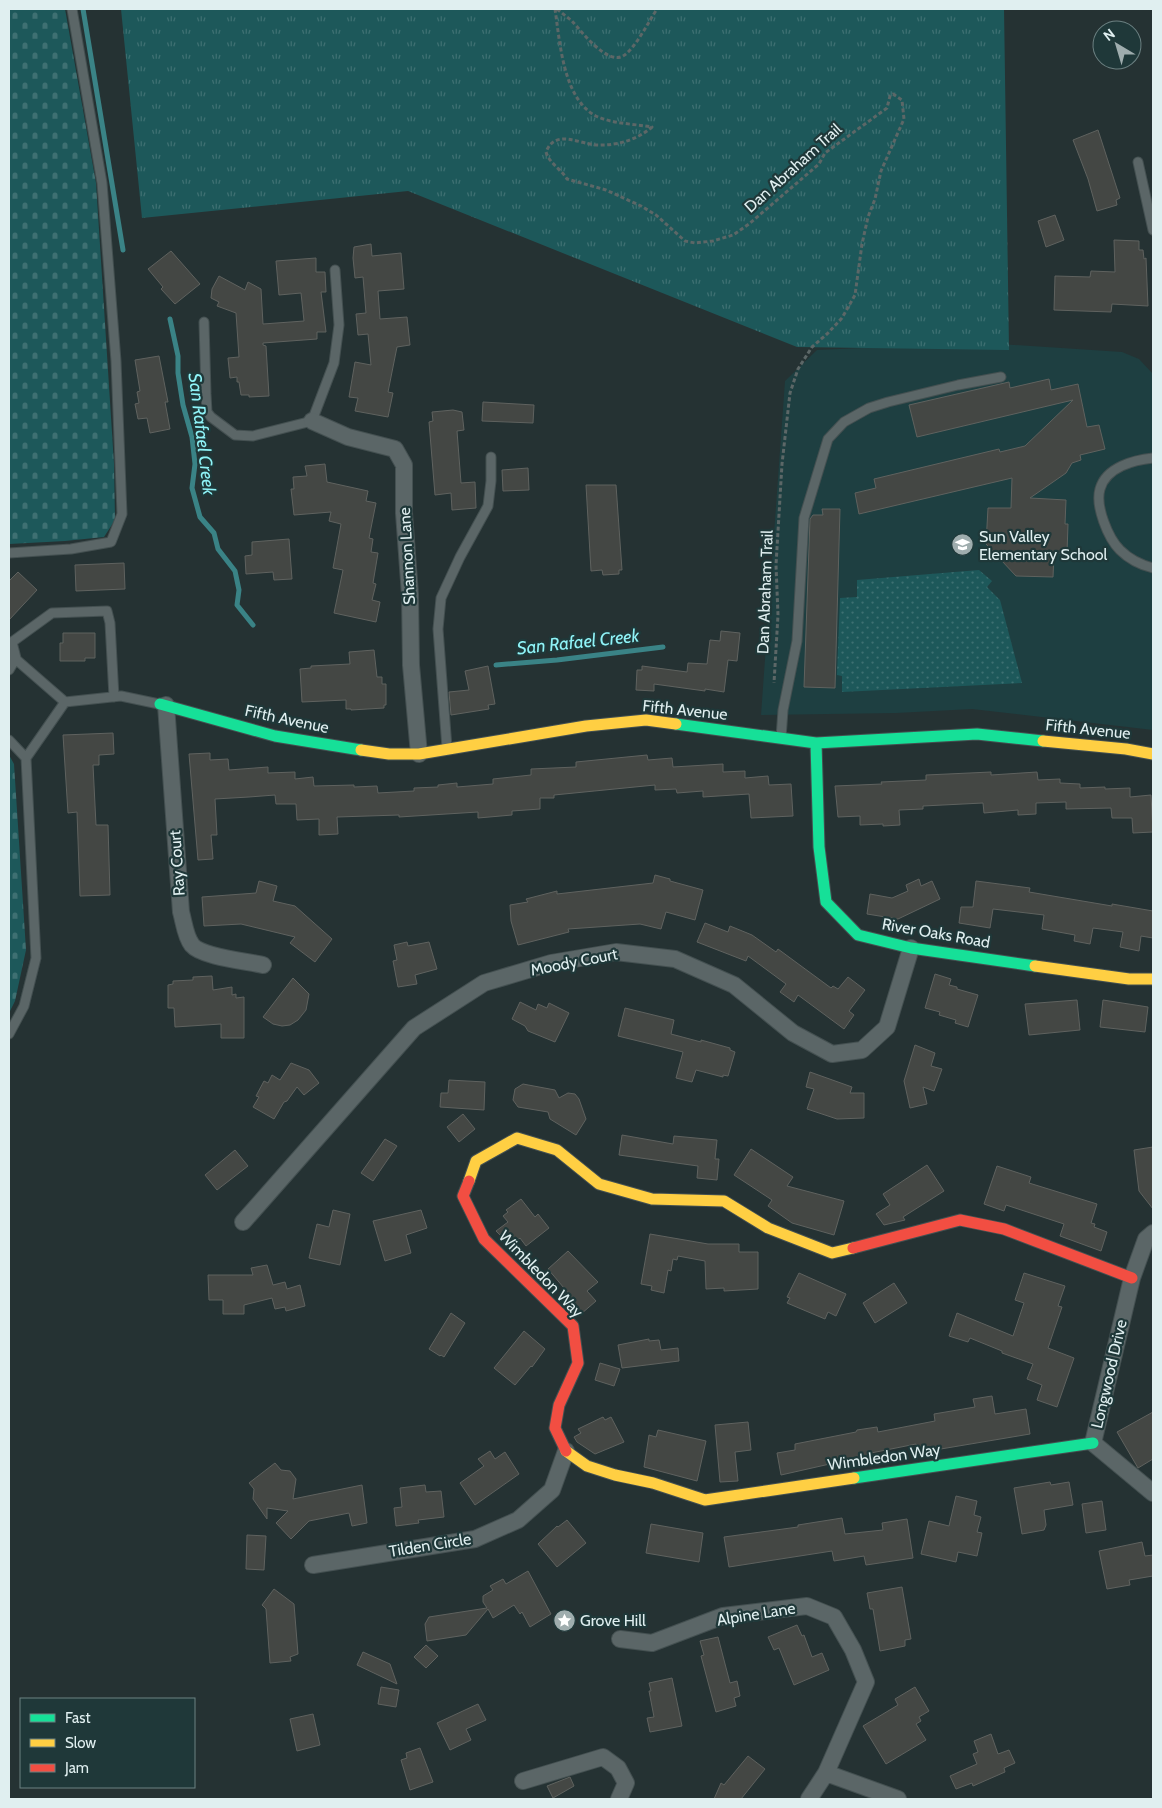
<svg xmlns="http://www.w3.org/2000/svg" width="1162" height="1808" font-family="Cabin,sans-serif">
  <style>
    .built { fill: #1e3f41 }
    .grass { fill: url(#grass-dots) }
    .cemetery { fill: url(#cemetery-stones) }
    .park { fill: url(#park-tufts) }
    .lines { fill: none; stroke-linecap: round; stroke-linejoin: round }
    .stream { stroke: #3a8386; stroke-width: 5 }
    .building { fill: #444744; stroke: #5f625f }
    .lane-casing { stroke: #445051; stroke-width: 11 }
    .street-casing { stroke: #445051; stroke-width: 18 }
    .fast-casing { stroke: #445051; stroke-width: 13 }
    .slow-casing { stroke: #445051; stroke-width: 13 }
    .jam-casing { stroke: #445051; stroke-width: 13 }
    .path { stroke: #5c6767; stroke-width: 3; stroke-dasharray: 4 2.5; stroke-linecap: butt }
    .lane { stroke: #5b6667; stroke-width: 9 }
    .street { stroke: #5b6667; stroke-width: 16 }
    .fast { stroke: #16e098; stroke-width: 11 }
    .slow { stroke: #ffcf43; stroke-width: 11 }
    .jam { stroke: #f24e42; stroke-width: 11 }
    .labels { text-anchor: middle; dominant-baseline: central; stroke-width: 4.5; stroke-linejoin: round; paint-order: stroke }
    .street-label { font-size: 16px; fill: #e0eff0; stroke: #1f3839 }
    .poi-label { font-size: 16px; fill: #e0eff0; stroke: #1f3839; text-anchor: start }
    .water-label { font-size: 18px; font-style: italic; fill: #8ff3f7; stroke: #1f3839 }
  </style>
  <defs>
    <pattern id="grass-dots" width="8" height="8" patternUnits="userSpaceOnUse" patternTransform="scale(1.25)"><rect width="8" height="8" fill="#1d585a"/><path d="M2 2h.1M6 6h.1" fill="none" stroke="#3e7072" stroke-width="1.8" stroke-linecap="round"/></pattern>
    <pattern id="cemetery-stones" width="16" height="16" patternUnits="userSpaceOnUse" patternTransform="scale(1.25)"><rect width="16" height="16" fill="#1d585a"/><path d="M2 7V4a2 2 0 0 1 4 0v3zM10 15v-3a2 2 0 0 1 4 0v3z" fill="#3e7072"/></pattern>
    <pattern id="park-tufts" width="24" height="20" patternUnits="userSpaceOnUse" patternTransform="scale(1.25)"><rect width="24" height="20" fill="#1d585a"/><path d="M3 7l-1-3M5 7V3M7 7l1-3M15 17l-1-3M17 17v-4M19 17l1-3" fill="none" stroke="#3e7072"/></pattern>
  </defs>
  <rect width="100%" height="100%" fill="#253233"/>
  <path class="built" d="M907,338L1122,352L1139,359L1153,374V730L972,709L896,713L761,715L785,381L817,350L905,346Z"/>
  <path class="grass" d="M979,570L992,581L987,587L1000,600L1022,683L842,692V676L837,675L840,598L857,597V580Z"/>
  <path class="cemetery" d="M9,9H65L96,183L114,464L115,520L104,537L65,541L9,544Z
    M9,755L14,764L26,950L15,1001L9,1013Z"/>
  <path class="park" d="M121,9H1004L1009,350L797,347L408,191L142,218Z"/>
  <g class="lines">
    <path class="stream" d="M83,9L123,250
      M170,319L178,356V373L183,405L192,437L195,464L192,488L200,517L214,533L218,549L235,571L239,590L237,605L253,625
      M496,665L557,660L663,647"/>
  </g>
  <path class="building" d="M1098,130L1120,198L1116,200L1117,205L1097,211L1088,179L1073,140Z
    M1055,215L1064,240L1046,247L1038,221Z
    M1114,240L1139,241V250H1143L1144,259L1146,258L1148,306L1112,304L1111,312L1054,310L1055,276L1090,277L1091,271L1115,272Z
    M371,244L372,256L401,253L404,289L378,291L380,319L407,317L410,345L397,347L388,392L393,393L388,417L355,411L358,398L349,397L355,362L371,365L368,334L358,335L356,314L366,313L363,277L355,278L353,258L354,247Z
    M171,251L200,284L175,304L161,289L163,287L148,269Z
    M316,258V272H325L326,292H321L326,332H317V339L263,343V345L266,346L269,396L249,397V395H241L239,382H237V377L230,378L228,358L239,357L236,313L217,306L219,302L211,298L212,289L219,276L245,290L248,282L261,289L263,324L304,321L301,293L279,295L276,261Z
    M159,356L168,402H165L170,429L150,433L147,418L138,419L135,404L139,403L137,392L140,391L135,360Z
    M1049,379L1051,390L1078,384L1087,427L1099,425L1105,449L1080,455L1081,460L1072,463L1066,473L1030,498L1066,500L1065,524H1068L1067,553H1054L1053,577L1016,576L986,544L988,508H1011L1012,478L859,514L855,493L876,488L874,479L999,449L1000,452L1025,446L1073,400L917,437L909,405L1009,382L1010,388Z
    M483,402L534,405L533,423L482,421Z
    M453,410L462,412L464,430L457,431L461,483L475,482L476,508L452,510L451,493L435,495L429,422L433,421L432,412Z
    M325,464L327,482L368,491L366,501L376,503L369,538L373,539L371,552L378,553L373,583L376,584L372,600L380,602L376,622L334,613L343,570L333,568L341,524L329,521L331,512L294,515L291,489H294L293,477L307,476L305,466Z
    M528,468L529,490L503,491L502,470Z
    M586,485H616L622,570H619V574L603,575L602,570L591,571Z
    M822,509H840L835,688L804,687L810,519L813,515H823Z
    M289,539L292,579L274,580L273,572L246,574L245,556L252,555V542Z
    M124,563L125,589L76,591L75,565Z
    M18,572L37,590L9,620V581Z
    M721,631L740,633L737,661L728,660L724,692L705,689V691L654,684V691L636,690L637,670H642V666L687,672L688,663L707,664L710,640L720,641Z
    M63,633H95V658H85V661H60V643H63Z
    M374,650L377,677H382V684H386V705H384V708L351,710V709H346V700L302,702L300,669L311,668V666L350,664L349,652Z
    M488,666L495,704L488,705L489,709L451,715L449,692L469,690L465,671Z
    M113,733L114,754L99,755V765H93L96,825H108L110,895L80,896L77,812L68,813L63,735Z
    M210,753V760L228,759L229,770L268,767V773L295,772V779L313,777L314,786L354,785V787L377,786L378,793L414,791V788L438,787V785L457,783V787L493,784V779L531,775V769L576,767V762L647,755L648,760L672,758L673,767L723,764V772L745,771V778L768,776L769,785L791,784L793,816L751,818L749,794L703,797V791L677,793L676,789L655,790V785L554,795V798H540V809L512,811V815L478,818V812L399,817V815L337,817L338,834L319,835V819L297,820L296,804H276L275,795L249,797L215,799L217,835H211L213,859L198,860L189,754Z
    M991,772V775L1037,772L1038,780L1060,779V783L1080,784V788L1105,787V789L1130,788V797L1151,795L1153,832L1133,833L1132,818H1112L1111,808L1066,809V802L1036,803V814L1018,815V810L984,813L983,803L923,806V809L899,810L900,825L883,826V824L860,825V816L838,817L835,786L882,784L881,782L926,780V775Z
    M655,875L670,879V881L703,890L695,920L666,912L661,929L640,924L568,929L569,932L518,945L511,921L510,905L528,902L526,899L557,891V894L653,883Z
    M919,879L921,886L932,881L940,899L898,919L867,914L870,894L892,898L908,891L906,885Z
    M259,881L277,886L273,901L295,906L332,939L315,962L290,943L295,937L241,924L204,926L202,897L256,893Z
    M976,881L1030,888L1029,892L1112,906V904L1153,911V938L1141,936L1139,951L1120,947L1123,932L1093,928L1090,944L1074,941L1075,935L1042,929L1044,915L993,909L990,928L959,923L961,907H973Z
    M705,923L728,932L730,926L752,935L776,952L778,949L831,988L833,986L838,989L848,977L865,990L849,1011L854,1015L844,1029L798,995L794,1002L780,992L786,984L748,956L746,961L697,942Z
    M407,942L408,946L429,942L437,969L415,975L417,984L398,987L393,961L397,960L394,945Z
    M935,974L951,979L949,985L957,987V989L978,995L968,1027L955,1023L956,1020L939,1015L940,1012L925,1008Z
    M212,976L213,990L232,987V995L236,994V998L244,997V1038H221V1024L175,1027L174,1008H168V985L173,984V981L193,980V977Z
    M293,978L309,994L306,1010L298,1020L290,1025L282,1026L273,1024L263,1017Z
    M1077,1000L1080,1030L1029,1035L1025,1004Z
    M1103,1000L1148,1007L1145,1032L1100,1027Z
    M520,1002L536,1010L538,1004L547,1008L549,1003L569,1013L555,1042L528,1031L525,1026L512,1019Z
    M625,1008L674,1020L671,1034L701,1042V1040L730,1048V1050L735,1052L728,1076L723,1075V1077L696,1070L692,1082L676,1078L683,1052L618,1036Z
    M915,1045L935,1053L931,1066L942,1069L934,1091L923,1087L927,1104L910,1108L904,1081Z
    M291,1063L309,1070L319,1083L304,1095L297,1087L287,1101L284,1102L274,1119L253,1107L259,1097L256,1096L264,1081L268,1083L272,1075L280,1080Z
    M810,1072L852,1087L850,1093H864V1118L837,1119L807,1109L814,1089L806,1087Z
    M449,1080L485,1082L484,1110L440,1107L441,1093H448Z
    M523,1084L555,1090L559,1098L568,1093L575,1094L579,1099L586,1119L576,1135L550,1119L548,1112L518,1107L513,1100L515,1089Z
    M463,1114L475,1129L459,1142L447,1127Z
    M622,1135L673,1144L674,1136L717,1140L715,1159H719L717,1180L697,1178L698,1166L619,1155Z
    M385,1139L397,1146L373,1181L361,1173Z
    M1153,1147V1209L1139,1191L1134,1150Z
    M751,1149L793,1177L787,1186L844,1201L834,1235L792,1223L768,1206L772,1200L734,1175Z
    M235,1150L248,1166L217,1190L205,1175Z
    M927,1165L944,1191L903,1217L905,1220L884,1225L876,1214L890,1205L883,1194Z
    M997,1166L1031,1177L1029,1183L1097,1204L1091,1223L1095,1224L1094,1227L1107,1232L1101,1251L1060,1236L1064,1224L1006,1205L1004,1211L984,1204Z
    M521,1199L535,1217L538,1214L549,1228L526,1246L520,1238L511,1246L496,1231L508,1222L503,1216L508,1212L506,1210Z
    M333,1210L350,1214L340,1265L309,1258L317,1224L329,1227Z
    M421,1210L427,1228L406,1235L411,1253L385,1261L373,1221Z
    M650,1234L708,1244H739V1252H758V1289L724,1291V1288L706,1289L705,1261L678,1256L677,1260L673,1259L671,1271L668,1270L664,1293L651,1290L652,1286L641,1284Z
    M568,1251L598,1282L587,1291L596,1301L581,1314L566,1297L569,1294L548,1269Z
    M267,1265L273,1285L285,1282L287,1289L300,1285L305,1306L286,1311L285,1307L275,1309L272,1298L244,1305V1314H223V1300H209L208,1275H253L251,1268Z
    M799,1273L846,1294L836,1316L828,1312L825,1319L787,1303L790,1298L787,1297Z
    M1024,1273L1065,1286L1058,1306L1062,1307L1048,1348L1074,1358L1057,1407L1037,1400L1042,1385L1027,1379L1033,1364L1002,1353V1351L970,1338L968,1342L949,1336L957,1313L1013,1336L1024,1303L1015,1300Z
    M894,1283L907,1303L875,1323L863,1303Z
    M451,1313L465,1323L444,1357L441,1355L440,1356L429,1349Z
    M524,1331L545,1349L532,1367L531,1366L515,1385L494,1368Z
    M649,1339V1341L659,1340L661,1350L678,1348L679,1361L622,1368L618,1345Z
    M600,1363L620,1369L614,1386L595,1380Z
    M992,1396L995,1414L1026,1409L1030,1434L917,1453L916,1444L871,1453L872,1459L844,1465L843,1461L781,1475L777,1453L795,1450V1444L856,1432L857,1430L877,1427L878,1432L935,1421L934,1414L975,1407L973,1399Z
    M1153,1412V1459L1138,1468L1117,1432Z
    M603,1417L605,1420L611,1417L624,1442L595,1454L577,1442L574,1437L581,1433L578,1429Z
    M748,1422L751,1450L735,1452L738,1481L720,1482L715,1425Z
    M658,1430L706,1441L697,1481L644,1467L649,1435L656,1437Z
    M490,1451L495,1459L505,1452L519,1474L475,1505L460,1483L484,1466L478,1459Z
    M275,1463L281,1470L290,1471L296,1479L293,1499L362,1485L367,1523L352,1526L349,1513L309,1521L291,1539L276,1523L288,1511L267,1508V1519L253,1499L254,1489L249,1483Z
    M1050,1482L1051,1485L1069,1482L1073,1505L1044,1510L1046,1525L1044,1530L1022,1534L1014,1488Z
    M425,1485L426,1492L441,1491L444,1517L418,1520L419,1523L396,1526L394,1508L402,1507L400,1488Z
    M956,1496L977,1501L974,1515L981,1517L977,1532L982,1533L977,1556L958,1552L956,1562L921,1554L929,1521L949,1526Z
    M1102,1501L1106,1530L1086,1533L1082,1504Z
    M842,1518L845,1534L883,1530L882,1523L907,1519L913,1558L866,1565L864,1556L834,1561L832,1551L729,1567L724,1537L798,1527V1525Z
    M567,1520L586,1543L557,1567L538,1544L557,1526L558,1527Z
    M651,1524L703,1533L699,1562L646,1553Z
    M247,1535L266,1536L264,1570L246,1569Z
    M1142,1542L1145,1556L1153,1555V1576L1129,1580L1130,1585L1107,1589L1099,1551Z
    M528,1571L551,1614L530,1627L522,1612L520,1614L514,1605L493,1618L488,1609L466,1635L427,1641L425,1624L429,1617L487,1608L483,1602V1596L493,1590L490,1586L503,1579L506,1584Z
    M902,1587L911,1639L905,1640V1646L880,1651L873,1609H870L867,1593Z
    M274,1589L294,1604L298,1654L290,1657L291,1661L270,1663L266,1609L262,1605Z
    M797,1625L802,1636L804,1635L812,1657L822,1653L829,1670L794,1685L779,1648L774,1650L768,1637Z
    M718,1637L730,1683L737,1681L740,1696L734,1698L736,1706L716,1712L701,1656L704,1655L700,1641Z
    M426,1645L438,1656L426,1668L414,1657Z
    M363,1652L390,1664L397,1684L357,1665Z
    M672,1678L682,1726L650,1732L647,1718L654,1717L649,1691H651L649,1683Z
    M381,1687L399,1690L396,1707L378,1704Z
    M915,1687L929,1711L919,1717L921,1721L916,1724L926,1740L886,1764L863,1726L898,1705L895,1699Z
    M478,1704L486,1720L466,1729L471,1740L450,1750L437,1723Z
    M313,1714L320,1745L297,1751L290,1719Z
    M991,1734L998,1754L1009,1750L1015,1763L1004,1768L1005,1772L973,1786L972,1783L956,1789L950,1776L977,1764L973,1754L978,1752L974,1741Z
    M420,1748L433,1782L410,1790L401,1760L407,1758L406,1753Z
    M748,1756L765,1769L741,1799H714L721,1783L724,1785Z
    M570,1777L574,1786L553,1798L547,1786Z"/>
  <g class="lines">
    <defs>
      <path id="lane" d="M1138,162L1153,230
        M204,322L206,394L207,412L211,417L235,435L253,436L312,421L334,363L339,325L335,270
        M1153,458C1134,460 1106,467 1100,489C1095,506 1108,538 1120,550C1129,559 1141,565 1153,568
        M9,553L71,549L111,542L122,514L116,361L102,183L72,9
        M11,655L65,702L121,696L159,704
        M9,670L16,658L12,642L52,613L107,611L110,623L114,697
        M781,738L783,710L797,641L804,518L828,439L844,422L869,408L888,402L958,385L1001,377
        M9,740L26,758L36,958L24,1006L9,1034
        M447,748L438,629L441,598L460,557L488,506L491,481V457
        M26,758L65,702"/>
      <path id="street" d="M312,421L348,437L395,449L404,465V513L410,595L411,665L419,754
        M166,705L181,912C184,922 185,936 192,945C202,957 246,961 263,965
        M243,1222L414,1028L484,983L551,963L616,952L675,959L734,985L793,1033L832,1054L862,1050L887,1027L911,948
        M1153,1233L1146,1239L1132,1278L1093,1443L1153,1493
        M313,1565L475,1539L518,1520L552,1490L566,1451
        M620,1639L652,1643L723,1616L807,1606L834,1617L853,1650L866,1682L826,1773L809,1799
        M826,1773L898,1799
        M523,1781L603,1757L618,1768L626,1783L619,1799"/>
      <path id="fast" d="M160,704L275,736L361,750
        M676,724L816,743L977,734L1043,741
        M816,743L819,847L826,902L858,935L911,948L1035,966
        M854,1478L1093,1443"/>
      <path id="slow" d="M1043,741L1126,749L1153,754
        M361,750L389,754H419L586,726L646,720L676,724
        M1035,966L1129,979H1153
        M469,1181L476,1161L517,1138L557,1150L599,1184L652,1199L724,1201L768,1228L832,1253L853,1248
        M566,1451L587,1466L615,1475L653,1483L705,1500L854,1478"/>
      <path id="jam" d="M469,1181L463,1196L484,1239L573,1326L578,1363L559,1405L555,1428L566,1451
        M853,1248L960,1220L1004,1229L1132,1278"/>
    </defs>
    <use href="#lane" class="lane-casing"/>
    <use href="#street" class="street-casing"/>
    <use href="#fast" class="fast-casing"/>
    <use href="#slow" class="slow-casing"/>
    <use href="#jam" class="jam-casing"/>
    <path class="path" d="M555,9C560,42 563,101 598,117C615,124 635,124 652,127C638,139 620,145 601,145C581,146 556,127 546,152C549,163 561,169 567,179L606,190L641,206L656,215L685,241L695,243L713,241L733,235L749,224L819,164L825,153L887,108L890,96L893,94L902,100L904,119L881,171L875,199L868,217L862,244L855,295L842,318L827,334L812,347L798,369L790,393L782,464L776,565L778,615L774,683
      M557,9C562,13 567,17 572,21C581,31 607,65 623,56C635,49 649,21 657,9"/>
    <use href="#lane" class="lane"/>
    <use href="#street" class="street"/>
    <use href="#fast" class="fast"/>
    <use href="#slow" class="slow"/>
    <use href="#jam" class="jam"/>
  </g>
  <defs>
    <symbol id="school-disc" viewBox="-11 -11 22 22"><circle r="9.5" fill="#9fadae" stroke="#1f3839"/><path d="M0-5L7-2L0 1L-7-2ZM-4 1L0 2.5L4 1V4Q0 6-4 4Z" fill="#fff"/></symbol>
    <symbol id="sight-disc" viewBox="-11 -11 22 22"><circle r="9.5" fill="#9fadae" stroke="#1f3839"/><path d="M0-6L1.8-2.2L6-1.7L2.9 1.2L3.7 5.4L0 3.3L-3.7 5.4L-2.9 1.2L-6-1.7L-1.8-2.2Z" fill="#fff"/></symbol>
  </defs>
  <g fill-rule="evenodd">
    <use href="#school-disc" x="950" y="532" width="25" height="25"/>
    <use href="#sight-disc" x="552" y="1608" width="25" height="25"/>
  </g>
  <g class="labels">
    <g class="street-label">
      <text transform="translate(793 168) rotate(-42)">Dan Abraham Trail</text>
      <text transform="translate(407 556) rotate(-93)">Shannon Lane</text>
      <text transform="translate(765 592) rotate(-88)">Dan Abraham Trail</text>
      <text transform="translate(685 710) rotate(6)">Fifth Avenue</text>
      <text transform="translate(287 719) rotate(12)">Fifth Avenue</text>
      <text transform="translate(1088 729) rotate(6)">Fifth Avenue</text>
      <text transform="translate(177 863) rotate(-94)">Ray Court</text>
      <text transform="translate(936 933) rotate(10)">River Oaks Road</text>
      <text transform="translate(574 962) rotate(-11)">Moody Court</text>
      <text transform="translate(541 1274) rotate(46)">Wimbledon Way</text>
      <text transform="translate(1109 1374) rotate(-77)">Longwood Drive</text>
      <text transform="translate(884 1457) rotate(-8)">Wimbledon Way</text>
      <text transform="translate(430 1545) rotate(-9)">Tilden Circle</text>
      <text transform="translate(756 1614) rotate(-9)">Alpine Lane</text>
    </g>
    <g class="poi-label">
      <text x="979" y="536">Sun Valley<tspan x="979" dy="18">Elementary School</tspan></text>
      <text x="580" y="1620">Grove Hill</text>
    </g>
    <g class="water-label">
      <text transform="translate(202 434) rotate(83)">San Rafael Creek</text>
      <text transform="translate(578 642) rotate(-6)">San Rafael Creek</text>
    </g>
  </g>
  <rect width="1162" height="1808" fill="none" stroke="#e0eff0" stroke-width="20"/>
  <rect x="20" y="1698" width="175" height="90" fill="#1f3839" stroke="#6c8182"/>
  <rect x="30" y="1714" width="25" height="8" fill="#16e098" stroke="#6c8182"/>
  <text x="65" y="1723" font-size="15" fill="#e0eff0">Fast</text>
  <rect x="30" y="1739" width="25" height="8" fill="#ffcf43" stroke="#6c8182"/>
  <text x="65" y="1748" font-size="15" fill="#e0eff0">Slow</text>
  <rect x="30" y="1764" width="25" height="8" fill="#f24e42" stroke="#6c8182"/>
  <text x="65" y="1773" font-size="15" fill="#e0eff0">Jam</text>
  <g transform="translate(1117 45) rotate(322)"><circle r="24" fill="#1f3839" stroke="#6c8182"/>
  <path d="M0-4L9 19L0 12L-9 19Z" fill="#9fadae"/>
  <text y="-8" font-size="14" font-weight="bold" text-anchor="middle" fill="#e0eff0">N</text>
  </g>
</svg>
